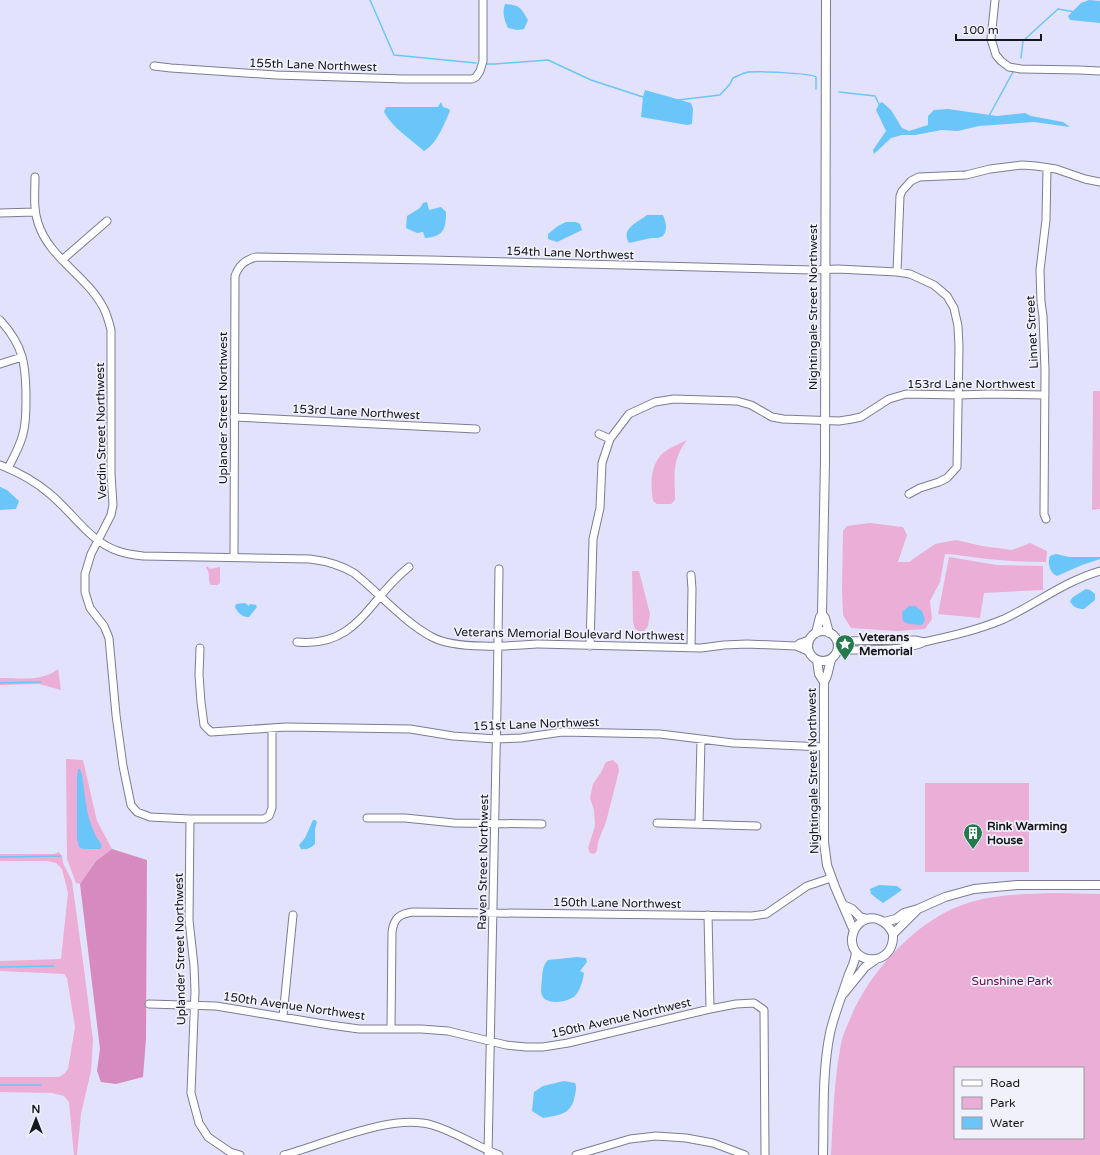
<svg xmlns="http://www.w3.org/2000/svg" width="1100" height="1155" font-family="'Varela Round',sans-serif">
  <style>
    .green { fill: #ebaed7; fill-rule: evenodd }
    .forest { fill: #d68abe }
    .water { fill: #6ac6f8 }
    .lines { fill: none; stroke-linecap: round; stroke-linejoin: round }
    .stream { stroke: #6ac6f8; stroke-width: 1.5 }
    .minor-casing { stroke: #7c7c92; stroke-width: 9 }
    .tertiary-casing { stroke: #7c7c92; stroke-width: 10 }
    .minor { stroke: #fff; stroke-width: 7 }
    .tertiary { stroke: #fff; stroke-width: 8 }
    .labels { text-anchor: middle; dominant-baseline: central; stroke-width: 3.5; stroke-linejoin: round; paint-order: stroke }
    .street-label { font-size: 12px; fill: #17171f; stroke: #f1f1fc }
    .poi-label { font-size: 12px; font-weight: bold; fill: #17171f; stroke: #f1f1fc; text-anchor: start }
    .park-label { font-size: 12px; fill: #630650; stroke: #f1f1fc }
  </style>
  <rect width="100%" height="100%" fill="#e3e2fc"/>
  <path class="green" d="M1093,391H1100V509L1092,510Z
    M687,440C671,461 675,475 675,500L671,504H657L653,501C650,483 650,461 667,450C673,446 681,443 687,440Z
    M870,523L903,527L907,535L898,562H909L935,544L956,540L982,546L1012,550L1030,543L1047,551L1046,562C1024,562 1002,561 980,558C968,557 957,554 945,554L940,582L930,601L932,619L925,629L897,631L851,628L843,615L842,590L843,531L847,526Z
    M949,557L997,565L1043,566V590L984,593L980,618L938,614Z
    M207,566L210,569L220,567V583L217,585H211C207,580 211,573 206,568Z
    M632,571H639L650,614L648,626L644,631H639L635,629L633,622Z
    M58,669L61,690L39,684L0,685V678C20,678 42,682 58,669Z
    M66,759L83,760L97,821L112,849L96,861L80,884L76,883L67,859Z
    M613,760L618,765L619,771L606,822L598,842L597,851L594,854L590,853L588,848L595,826L594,810L590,798L593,784L600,774L606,762Z
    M925,783H1029V872H925Z
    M59,852L62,856L63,863L72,881L84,969L93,1040L91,1071L81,1114L77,1155H74L69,1102L64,1096L52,1093L0,1092V1077H59L64,1074L68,1069L75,1027L67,978L64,974L0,971V961L61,959L68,893L62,869L56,863L47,861H0V854H54Z
    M1055,893L1100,894V1155H831C833,1118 834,1080 841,1044C842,1037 845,1030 848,1024C867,973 918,917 971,902C998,894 1026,894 1055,893ZM955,1068H1083V1138H955Z"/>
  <path class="forest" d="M112,849L147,860L146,1039L143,1077L116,1084L101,1082L97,1071L100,1049L80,884L96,861Z"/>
  <path class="water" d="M1089,0L1100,1V23L1070,20L1068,16L1081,3Z
    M505,4C520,5 521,8 528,20L524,29L517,30L508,28C504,19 502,13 505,4Z
    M645,90L691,103L693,109L692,124L687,125L641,117L643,97Z
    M441,102L443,107L449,109L450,111C444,124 437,144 424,151C410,139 393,128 384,112L386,107H438Z
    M882,102L891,110L902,128L909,131L928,125V116L934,110L948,109L997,116L1025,113L1031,116L1063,122L1070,127L1034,122L979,126L958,131L942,130L915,135H902L891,138L874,154L873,150L886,131L876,110L879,104Z
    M427,202L429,210L441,207L446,212C446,228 444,237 425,238L423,232L417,233L406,228L407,216L420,208L423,203Z
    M647,215H663C666,223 668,229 663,236L658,238H651L629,243C620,229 638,222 647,215Z
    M566,222H576L580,224L582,230L557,242L548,239V234L558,226Z
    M0,487L7,490L19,501L16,509L0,510Z
    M1056,554L1069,557H1100V559L1082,565L1057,576C1050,573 1047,563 1050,556Z
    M1086,589L1090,590L1095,594V600L1084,609C1077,609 1073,607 1070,601L1073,597Z
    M245,603L249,606L250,604L256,605L257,607L249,617C243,618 237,612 235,607L236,604Z
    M909,606H915L922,611L925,620L922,625L909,624L903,621L902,612Z
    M78,769H80L82,775C85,794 86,816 95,834C97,839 101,842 102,847L100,849H84L79,847L77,839V777Z
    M313,820H315L317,822L315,829V844C311,848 307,850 301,849L299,845L305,838Z
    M879,885L897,886L902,890L883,903L871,894L870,889Z
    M577,957L586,958L587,962L580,971L584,973C583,980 580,991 575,996C568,1002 546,1006 542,995C540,990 542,982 542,977C543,970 543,965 548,960Z
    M564,1081L575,1083C577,1087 576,1090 575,1095C572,1115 559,1115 543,1118L532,1111L534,1092L543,1086Z"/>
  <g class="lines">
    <path class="stream" d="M370,0L394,55L476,63
      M1021,58L1023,41L1058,9L1075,12
      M485,64H495L548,60L591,80L643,97
      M839,92L875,96L879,104
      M678,100L720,95L730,84L733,78C738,76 743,73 748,72C757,71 810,73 816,77V89
      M989,116L1013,72
      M0,683L41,682
      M0,857L60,856
      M0,967L54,966
      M0,1085H41"/>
    <defs>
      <path id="minor" d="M995,0L991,39L996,55L1001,61L1009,67L1021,69L1079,70L1100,71
        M154,66L171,68L276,75L404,79H472L476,77L480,71L483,61V0
        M35,177C35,193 33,208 38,223C49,258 86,275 103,307C107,314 109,322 111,330V474L113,505L111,515L91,554L85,574V592L90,608L104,626L109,638L116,715L123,766L131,805L137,812L150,817L190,819H264L269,816L272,808V728
        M0,213L35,212
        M62,260L107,221
        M897,272L900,196L902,191L911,181L919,177L966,175L990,169L1022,165L1036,166L1056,169L1085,179L1100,182
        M0,320C24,346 26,365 26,400C26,411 26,423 23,434C20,446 14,457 8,468
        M0,364L22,357
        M234,417L476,429
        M599,434L610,439
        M0,465C18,472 36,482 50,494C73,513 90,542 118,551C126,554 134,555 143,556L310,559C326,561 341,565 354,573C379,593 404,622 432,637C456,650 510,646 538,644L701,648L724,645L747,644L796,646L808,651
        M1046,519L1044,514L1045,370L1043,316L1041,302L1040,270L1046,220L1047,168
        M234,557L235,276C239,265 245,260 256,257L430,260L814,270L838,269L897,272L910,274L934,285L947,296L954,308L958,326L959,347L957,467L947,478L939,482L920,488L909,494
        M691,575L692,589L691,647
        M836,639L840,641L915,640L924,642
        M297,642C358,648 368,599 409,567
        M590,646L593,539L600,508L602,463L610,439L629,414L655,402L674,399L737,401L751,405L772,417L783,419L839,421L852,419L861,417L889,399L906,394L959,395L989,394L1045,395
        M796,646L800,643L809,640
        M200,648L199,675L201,702L204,725L211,732L286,727L410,729L453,736L496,739L521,738L562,732L660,734L733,743L824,747
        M837,652L843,650C862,650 909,651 924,642C951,636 978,630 1004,619C1036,604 1065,581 1100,571
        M367,818H405L454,823L542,824
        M190,819L189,920L194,966L195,991L191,1093L199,1123L208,1137L230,1152L240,1155
        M657,823L757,826
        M699,824L701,739
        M708,915L710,1009
        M149,1004L216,1006L330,1025L359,1029H421L448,1031L506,1045L526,1047H543L568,1043L710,1009L736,1004L754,1003L764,1010L765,1155
        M283,1016L293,915
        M391,1029L392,932C394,917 400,914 413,912L752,916L766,914L807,886L831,878
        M284,1155C325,1144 391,1113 432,1125C456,1132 476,1146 499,1155
        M488,1155L497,706L499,569
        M576,1155L630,1139L656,1136L686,1138L713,1143L745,1155"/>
      <path id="tertiary" d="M822,614L825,618L829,633
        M808 646a15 15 0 1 1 30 0a15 15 0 1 1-30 0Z
        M816,633L820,617L822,614L825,461L826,0
        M817,660L819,674L824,682V842L827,865L835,887L854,931
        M824,682C829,674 828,668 831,660
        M843,905L852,909L860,917L867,919
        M884,922L896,919L904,913L918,909L945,897L974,889L1017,885H1100
        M893,934C888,922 874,913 861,922C856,926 853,931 852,938C850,966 895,968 893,934L917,910
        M844,993L865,967L875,960
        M823,1155C824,1115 822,1072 830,1033C834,1015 841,998 847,980C850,969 855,965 856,952"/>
    </defs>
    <use href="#minor" class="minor-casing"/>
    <use href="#tertiary" class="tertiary-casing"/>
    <use href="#minor" class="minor"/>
    <use href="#tertiary" class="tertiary"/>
  </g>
  <defs>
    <symbol id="sight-pin" viewBox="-11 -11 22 30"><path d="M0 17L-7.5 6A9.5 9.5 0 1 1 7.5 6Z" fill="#257a4c" stroke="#f1f1fc"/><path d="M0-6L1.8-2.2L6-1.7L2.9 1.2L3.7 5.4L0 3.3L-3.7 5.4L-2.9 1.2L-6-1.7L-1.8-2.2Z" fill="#fff"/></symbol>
    <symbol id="building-pin" viewBox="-11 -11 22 30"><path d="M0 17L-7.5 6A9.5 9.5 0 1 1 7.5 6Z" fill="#257a4c" stroke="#f1f1fc"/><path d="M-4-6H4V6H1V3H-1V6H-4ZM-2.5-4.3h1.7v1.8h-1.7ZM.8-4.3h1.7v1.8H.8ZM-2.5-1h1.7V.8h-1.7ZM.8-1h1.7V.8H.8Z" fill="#fff"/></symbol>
  </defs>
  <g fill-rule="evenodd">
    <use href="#sight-pin" x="834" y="633" width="22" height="30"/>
    <use href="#building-pin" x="962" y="822" width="22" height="30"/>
  </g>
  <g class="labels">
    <g class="street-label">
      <text transform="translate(313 65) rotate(2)">155th Lane Northwest</text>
      <text transform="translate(570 253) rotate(2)">154th Lane Northwest</text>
      <text transform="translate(813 307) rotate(-90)">Nightingale Street Northwest</text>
      <text transform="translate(1032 332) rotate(-93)">Linnet Street</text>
      <text x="971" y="384">153rd Lane Northwest</text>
      <text transform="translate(223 408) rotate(-90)">Uplander Street Northwest</text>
      <text transform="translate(356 412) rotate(3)">153rd Lane Northwest</text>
      <text transform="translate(101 431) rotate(-91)">Verdin Street Northwest</text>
      <text transform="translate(569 634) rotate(1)">Veterans Memorial Boulevard Northwest</text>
      <text transform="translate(536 724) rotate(-2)">151st Lane Northwest</text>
      <text transform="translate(813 771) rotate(-91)">Nightingale Street Northwest</text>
      <text transform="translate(483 862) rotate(-89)">Raven Street Northwest</text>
      <text transform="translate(617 903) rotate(1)">150th Lane Northwest</text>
      <text transform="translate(180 949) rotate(-91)">Uplander Street Northwest</text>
      <text transform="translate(294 1006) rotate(8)">150th Avenue Northwest</text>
      <text transform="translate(621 1018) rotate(-13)">150th Avenue Northwest</text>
    </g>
    <g class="poi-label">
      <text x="859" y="637">Veterans<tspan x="859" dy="14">Memorial</tspan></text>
      <text x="987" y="826">Rink Warming<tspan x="987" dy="14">House</tspan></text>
    </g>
    <g class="park-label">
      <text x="1012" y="981">Sunshine Park</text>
    </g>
  </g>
  <rect x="954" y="1067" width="130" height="72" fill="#f1f1fc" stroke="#9a9aa4"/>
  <rect x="962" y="1080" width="20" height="6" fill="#ffffff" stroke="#9a9aa4"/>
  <text x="990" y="1087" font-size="12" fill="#17171f">Road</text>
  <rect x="962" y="1097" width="20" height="12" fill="#ebaed7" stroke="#9a9aa4"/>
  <text x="990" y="1107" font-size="12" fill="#17171f">Park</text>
  <rect x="962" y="1117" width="20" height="12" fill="#6ac6f8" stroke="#9a9aa4"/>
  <text x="990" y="1127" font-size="12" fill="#17171f">Water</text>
  <g transform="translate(36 1119)" stroke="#f1f1fc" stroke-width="3" paint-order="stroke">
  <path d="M0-3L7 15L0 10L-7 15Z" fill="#17171f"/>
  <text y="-6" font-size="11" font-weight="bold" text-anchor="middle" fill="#17171f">N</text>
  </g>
  <path d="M956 34v6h85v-6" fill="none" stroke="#17171f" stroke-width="2"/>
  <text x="962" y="34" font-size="12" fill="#17171f" stroke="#f1f1fc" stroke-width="3" paint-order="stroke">100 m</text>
</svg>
